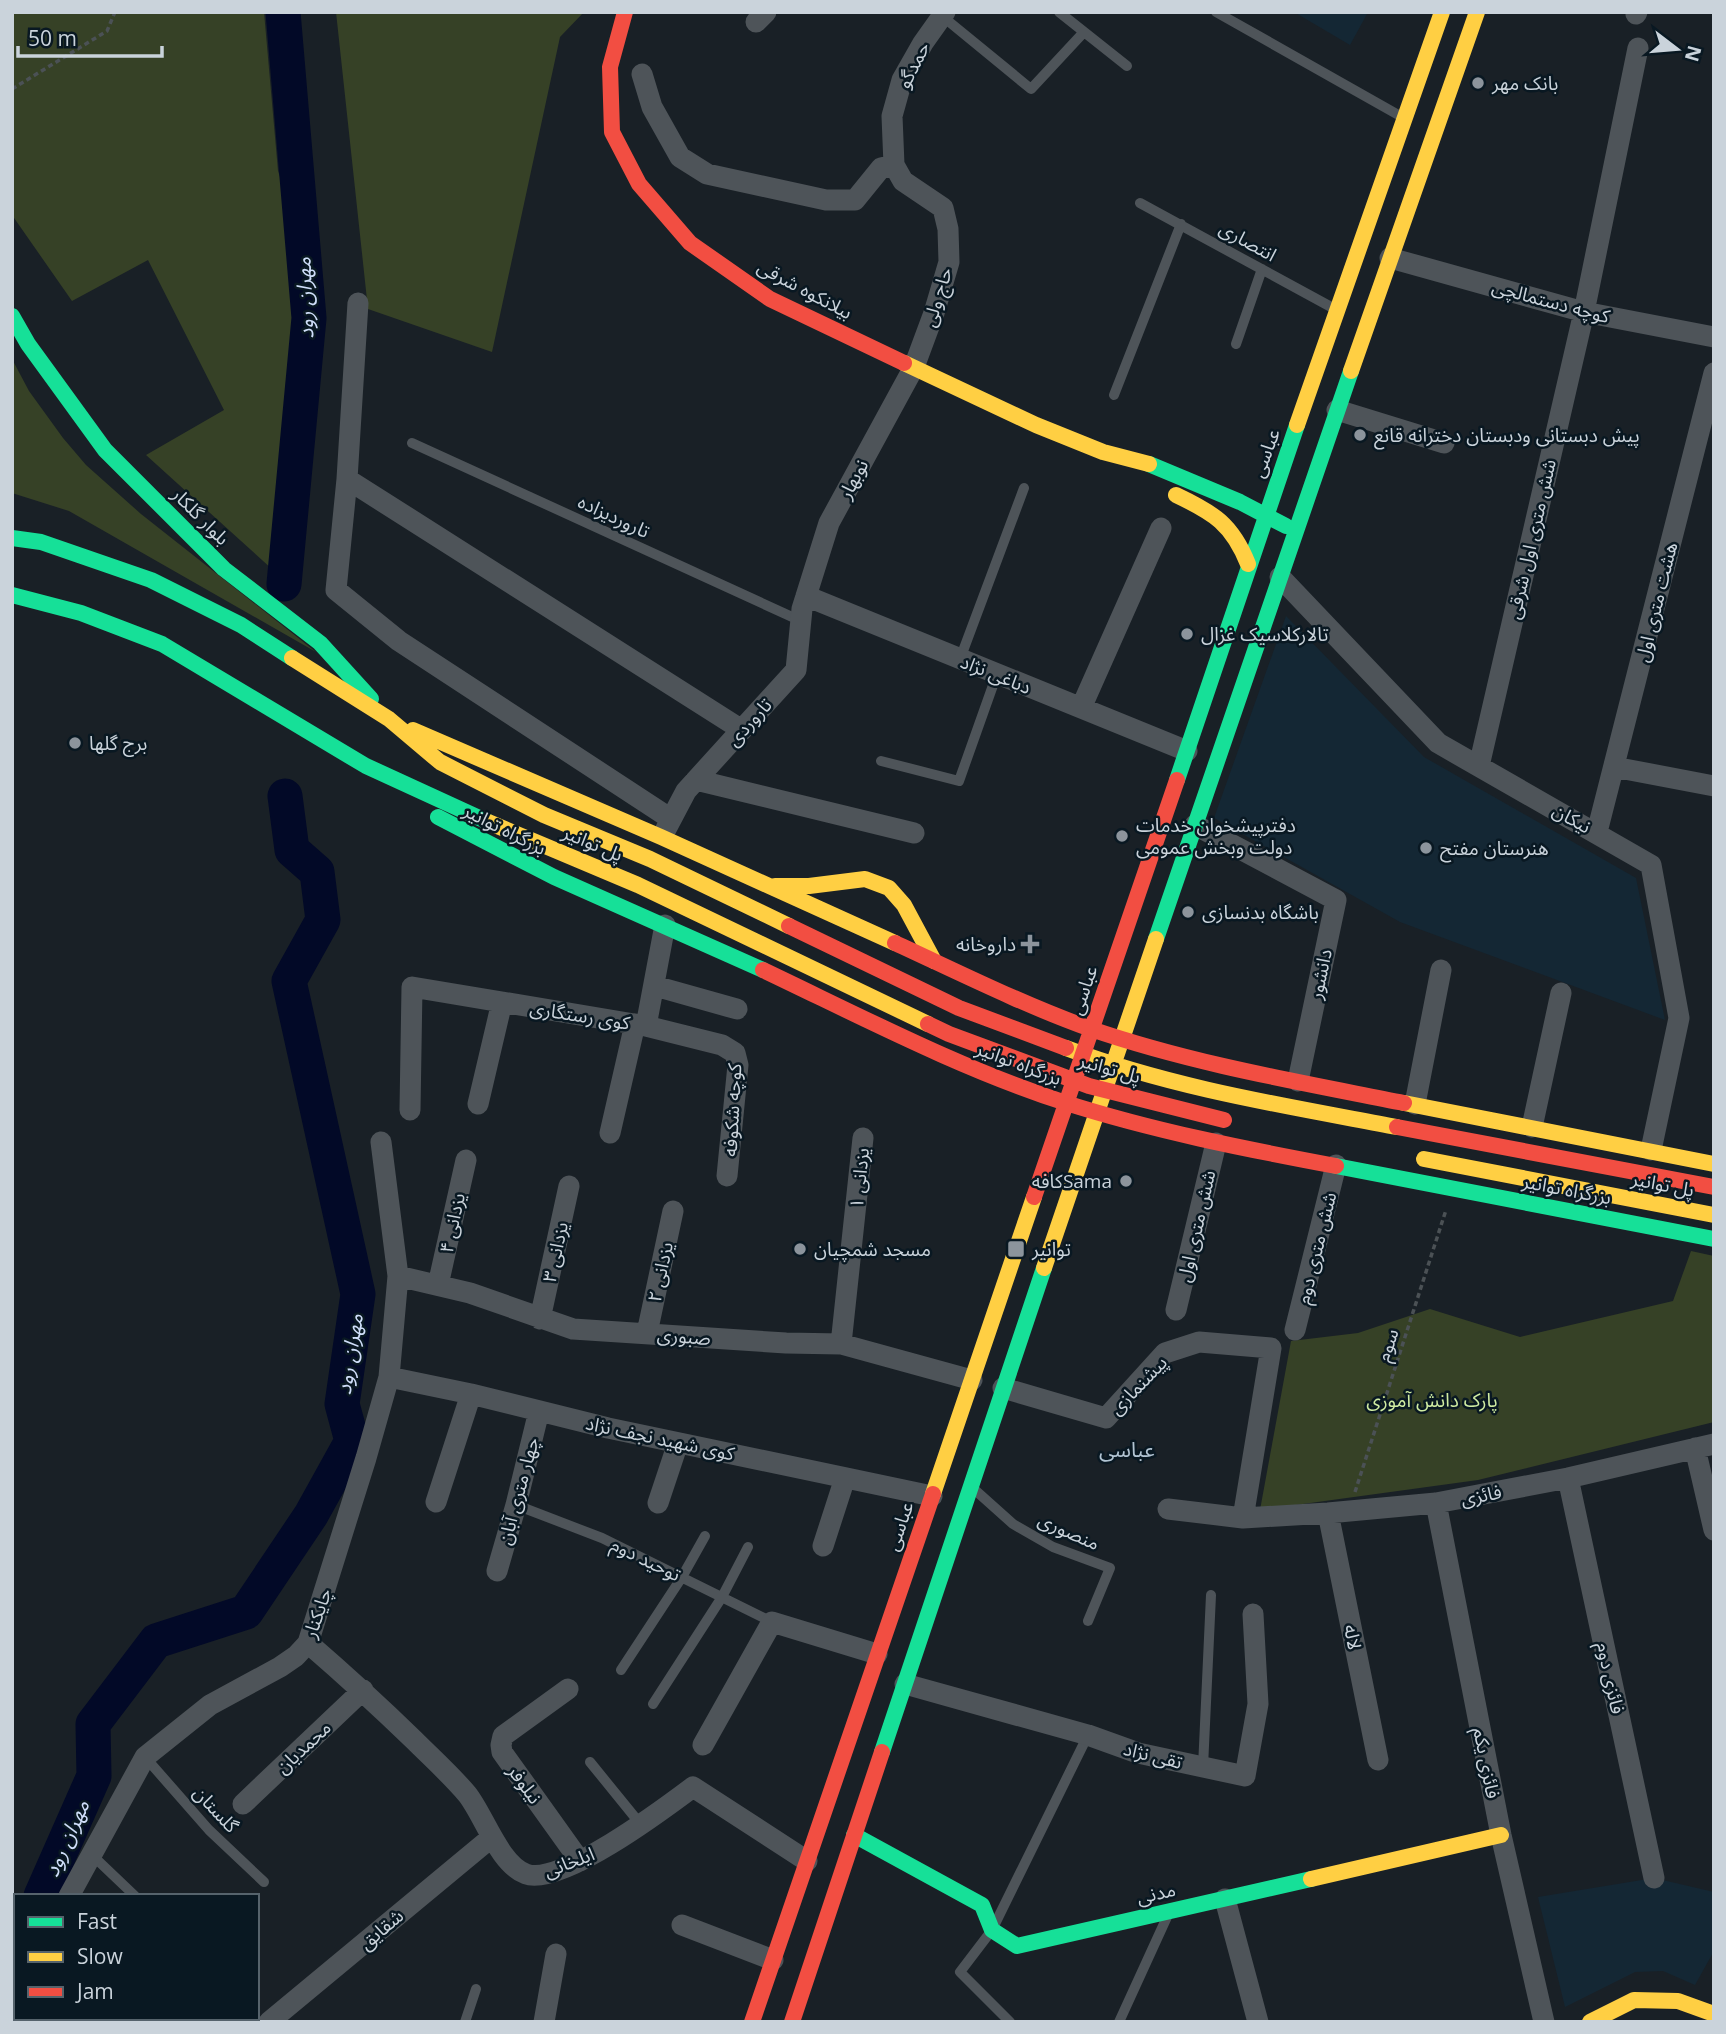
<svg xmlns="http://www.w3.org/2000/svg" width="1726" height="2034" font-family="'Open Sans','Noto Sans Arabic',sans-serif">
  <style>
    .built { fill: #142734 }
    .green { fill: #364126 }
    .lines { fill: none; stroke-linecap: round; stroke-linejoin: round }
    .river { stroke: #020927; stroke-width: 35 }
    .path { stroke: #4b5155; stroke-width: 3.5; stroke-dasharray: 5 3.5; stroke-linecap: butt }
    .lane { stroke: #4e5459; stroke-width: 10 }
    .street { stroke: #4e5459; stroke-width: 21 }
    .fast { stroke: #16e098; stroke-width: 16 }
    .slow { stroke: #ffcf43; stroke-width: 16 }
    .jam { stroke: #f24e42; stroke-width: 16 }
    .poi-dot { fill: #8c949c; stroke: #091822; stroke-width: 2.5 }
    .labels { text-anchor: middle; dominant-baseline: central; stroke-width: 5; stroke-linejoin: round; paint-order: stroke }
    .street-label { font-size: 19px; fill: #cad3db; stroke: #091822 }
    .poi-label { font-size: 19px; fill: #cad3db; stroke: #091822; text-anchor: start }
    .park-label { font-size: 19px; fill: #d0eca2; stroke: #091822 }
    .water-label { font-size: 21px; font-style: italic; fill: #cfdef9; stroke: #091822 }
    .neighbourhood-label { font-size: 21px; fill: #b2c4d3; stroke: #091822 }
  </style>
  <rect width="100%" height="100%" fill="#192026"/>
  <path class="built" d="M1294,12H1365L1367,14L1350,45Z
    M1286,616L1424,757L1636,878L1665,1020L1400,922L1214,818Z
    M1654,1878L1714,1892V1951L1695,1985L1663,1971L1635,1972L1565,2007L1538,1897Z"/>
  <path class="green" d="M12,12H264L278,171L302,242L273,570L146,455L224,410L148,260L72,301L12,215Z
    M336,12H584L560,37L492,352L368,309Z
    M12,359L29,391L63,438L86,465L141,514L316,652L69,511L12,493Z
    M1691,1251L1714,1256V1422L1478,1480L1260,1510L1291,1341L1358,1333L1430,1309L1520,1337L1673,1301Z"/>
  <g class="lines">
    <path class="river" d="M283,12L309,318L284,584
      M41,1896L94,1776L93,1724L156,1641L246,1612L311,1515L352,1441L342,1404L358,1294L289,981L323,920L317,872L292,850L285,796
      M12,1927L16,1924"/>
    <path class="path" d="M12,89L107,31L115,12
      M1355,1492L1446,1210"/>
    <path class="lane" d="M1059,12L1127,66
      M1216,12L1402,117
      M942,16L1031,89L1084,32
      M1140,203L1333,308
      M1236,344L1262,269
      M1114,395L1181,224
      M412,443L801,621
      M960,659L1024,488
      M881,761L959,781L997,674
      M975,1490L1013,1524L1053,1547L1110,1568L1088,1621
      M516,1505L602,1538L772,1622
      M621,1670L682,1577L705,1536
      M653,1704L722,1597L748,1547
      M145,1757L209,1830L264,1882
      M590,1762L642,1826
      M1203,1767L1211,1595
      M92,1855L135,1896
      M12,2013L16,2016
      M90,2018L94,2022
      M465,2022L476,1989
      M1010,2022L960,1972L992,1930L1088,1735
      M1119,2022L1167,1917"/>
    <path class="street" d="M1636,14L1637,12
      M756,22L766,12
      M642,74L652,107L680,157L707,174L826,200H855L881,168L894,165
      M1390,258L1584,312L1714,337
      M1337,410L1444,443
      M347,479L358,303
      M1280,577L1438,743L1651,865L1679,1018L1651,1150
      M806,596L1187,751
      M1081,708L1161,528
      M1479,766L1584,312L1638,48
      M1614,767L1714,786
      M696,780L914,833
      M671,819L399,641L336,590L347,479L742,730
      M1195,825L1336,900L1298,1081
      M666,829L686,791L796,670L802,609L829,523L914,367L934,313L949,262L948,229L943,208L903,181L894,165L892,116L902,80L923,43L945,12
      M1597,832L1714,373
      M655,986L737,1009
      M646,1026L665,925
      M478,1104L502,1002
      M1415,1104L1441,970
      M410,1110L412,987L646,1026L722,1045L735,1053L738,1065L727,1176
      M1532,1127L1561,993
      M610,1133L635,1024
      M398,1276L470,1293L573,1329L786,1343L841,1344L972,1380
      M438,1285L466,1160
      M1176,1310L1216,1143
      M540,1319L569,1186
      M1295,1330L1336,1165
      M647,1333L673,1211
      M841,1344L863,1138
      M389,1377L471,1394L608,1428L932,1496
      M1003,1388L1106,1418L1165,1353L1199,1342L1271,1348L1243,1518
      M1695,1448L1714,1530
      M1568,1478L1654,1878
      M436,1502L471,1394
      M658,1503L678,1443
      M1436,1503L1501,1835L1544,2022
      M1168,1509L1243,1518L1328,1513L1436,1503L1568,1478L1714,1444
      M1328,1513L1378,1760
      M823,1546L845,1478
      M497,1571L516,1505L539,1411
      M308,1643C345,1675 380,1707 414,1740C432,1758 451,1775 467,1794C484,1815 499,1864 526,1874C560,1887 665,1808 693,1787L807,1861
      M905,1684L1088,1735L1138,1753L1245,1776L1258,1704L1253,1614
      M568,1689L503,1736L501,1745L502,1752L580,1861
      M703,1745L772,1622L877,1654
      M243,1804L363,1690
      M69,1896L145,1757L210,1705L280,1667L296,1656L308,1643L366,1458L389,1377L398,1276L381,1142
      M1225,1899L1258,2022
      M682,1925L773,1960
      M12,2001L16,1994
      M269,2022L492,1837
      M544,2022L556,1954"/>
    <path class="fast" d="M12,316L28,344L105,450L224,569L320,643L371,699
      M1149,464L1240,502L1286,526
      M12,538L41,542L151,580L241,625L292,658
      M12,595L81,613L162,644L366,766L488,822
      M1177,780L1297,425
      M438,817L554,877L763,970
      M1156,939L1351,371
      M1336,1166L1714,1239
      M882,1752L1044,1268
      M854,1835L982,1905L992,1930L1017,1946L1311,1879"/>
    <path class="slow" d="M904,363L1036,425L1103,452L1149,464
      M1351,371L1477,12
      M1297,425L1442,12
      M1176,495C1214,513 1232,524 1248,564
      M292,658L389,719L440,762L544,815L650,859L789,926
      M413,730L661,837L895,943
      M488,822L638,885L928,1024
      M775,886H809L865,879L889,888L904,905L934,961
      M1066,1048C1172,1088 1286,1106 1397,1127
      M1404,1103L1714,1164
      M1424,1159L1714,1215
      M1044,1268L1156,939
      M933,1494L1034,1197
      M1311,1879L1501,1835
      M1590,2022L1634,2000L1678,2001L1714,2014"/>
    <path class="jam" d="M625,12L610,67L612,132L639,184L690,243L770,299L904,363
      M789,926L959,1008L1066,1048
      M895,943C960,973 1024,1005 1091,1029C1193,1064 1299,1082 1404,1103
      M763,970C862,1017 961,1069 1066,1103C1154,1131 1245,1149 1336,1166
      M928,1024L949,1034L1089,1086L1224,1120
      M1397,1127L1714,1187
      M1034,1197L1177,780
      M752,2022L933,1494
      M792,2022L882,1752"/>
  </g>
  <g class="poi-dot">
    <circle cx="1478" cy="83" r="7"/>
    <circle cx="1360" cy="435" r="7"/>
    <circle cx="1187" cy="634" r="7"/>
    <circle cx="75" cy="743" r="7"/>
    <circle cx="1122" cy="836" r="7"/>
    <circle cx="1426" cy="848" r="7"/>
    <circle cx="1188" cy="912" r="7"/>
    <path d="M1026.5 933.5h7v7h7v7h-7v7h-7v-7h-7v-7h7z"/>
    <circle cx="1126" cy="1181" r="7"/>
    <circle cx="800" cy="1249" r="7"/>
    <rect x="1007" y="1240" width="18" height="18" rx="3.5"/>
  </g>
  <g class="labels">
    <g class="street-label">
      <text transform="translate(913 65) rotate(-63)">حمدگو</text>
      <text transform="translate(1248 241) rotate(29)">انتصاری</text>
      <text transform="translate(805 289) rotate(28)">بیلانکوه شرقی</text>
      <text transform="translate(937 297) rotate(-73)">حاج ولی</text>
      <text transform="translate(1551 301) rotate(15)">کوچه دستمالچی</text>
      <text transform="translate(1265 453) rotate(-70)">عباسى</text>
      <text transform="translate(853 479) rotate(-62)">نوبهار</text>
      <text transform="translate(201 516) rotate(45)">بلوار گلکار</text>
      <text transform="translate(614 516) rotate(25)">تاروردیزاده</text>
      <text transform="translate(1531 539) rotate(-77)">شش متری اول شرقی</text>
      <text transform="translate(1656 602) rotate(-76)">هشت متری اول</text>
      <text transform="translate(996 674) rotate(22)">دباغی نژاد</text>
      <text transform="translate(749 722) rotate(-48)">تاروردی</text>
      <text transform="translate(1572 818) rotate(29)">نیکان</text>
      <text transform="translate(505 829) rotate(27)">بزرگراه توانیر</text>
      <text transform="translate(593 843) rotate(23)">پل توانیر</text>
      <text transform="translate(1320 974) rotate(-78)">دانشور</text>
      <text transform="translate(1083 990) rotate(-71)">عباسى</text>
      <text transform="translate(580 1015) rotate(9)">کوی رستگاری</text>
      <text transform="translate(1019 1063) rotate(21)">بزرگراه توانیر</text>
      <text transform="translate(1110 1068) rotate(16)">پل توانیر</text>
      <text transform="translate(732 1110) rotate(-87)">کوچه شکوفه</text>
      <text transform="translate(859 1178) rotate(-84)">یزدانی ۱</text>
      <text transform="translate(1663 1184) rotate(11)">پل توانیر</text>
      <text transform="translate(1567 1189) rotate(11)">بزرگراه توانیر</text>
      <text transform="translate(452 1223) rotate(-78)">یزدانی ۴</text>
      <text transform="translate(1196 1226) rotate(-77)">شش متری اول</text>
      <text transform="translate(1316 1248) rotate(-76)">شش متری دوم</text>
      <text transform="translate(555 1252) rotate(-78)">یزدانی ۳</text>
      <text transform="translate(660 1272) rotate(-78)">یزدانی ۲</text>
      <text transform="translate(684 1336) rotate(4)">صبوری</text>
      <text transform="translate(1387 1345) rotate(-72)">سوم</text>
      <text transform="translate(1138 1385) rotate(-46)">پیشنمازی</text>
      <text transform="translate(660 1438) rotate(12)">کوی شهید نجف نژاد</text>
      <text transform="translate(518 1491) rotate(-75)">چهار متری آبان</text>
      <text transform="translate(1481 1495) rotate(-11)">فائزی</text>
      <text transform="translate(899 1526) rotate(-71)">عباسى</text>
      <text transform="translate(1069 1531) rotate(24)">منصوری</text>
      <text transform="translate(646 1559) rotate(26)">توحید دوم</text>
      <text transform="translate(317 1613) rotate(-71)">چایکنار</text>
      <text transform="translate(1353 1637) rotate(79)">لاله</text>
      <text transform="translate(1611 1678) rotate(78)">فائزی دوم</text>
      <text transform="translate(303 1747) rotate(-43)">محمدیان</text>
      <text transform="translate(1153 1755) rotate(14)">تقی نژاد</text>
      <text transform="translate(1487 1763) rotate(79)">فائزی یکم</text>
      <text transform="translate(525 1784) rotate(54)">نیلوفر</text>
      <text transform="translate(216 1809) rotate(47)">گلستان</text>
      <text transform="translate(569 1862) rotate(-21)">ایلخانی</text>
      <text transform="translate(1156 1893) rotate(-13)">مدنی</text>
      <text transform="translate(381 1929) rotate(-40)">شقایق</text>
    </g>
    <g class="poi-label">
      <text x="1492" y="83">بانک مهر</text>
      <text x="1374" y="435">پیش دبستانی ودبستان دخترانه قانع</text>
      <text x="1201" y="634">تالارکلاسیک غزال</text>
      <text x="89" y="743">برج گلها</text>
      <text x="1136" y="825">دفترپیشخوان خدمات<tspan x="1136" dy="22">دولت وبخش عمومی</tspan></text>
      <text x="1440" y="848">هنرستان مفتح</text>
      <text x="1202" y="912">باشگاه بدنسازی</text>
      <text x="1016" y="944" text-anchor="end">داروخانه</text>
      <text x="1112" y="1181" text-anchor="end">کافهSama</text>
      <text x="814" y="1249">مسجد شمچیان</text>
      <text x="1032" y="1249">توانیر</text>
    </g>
    <g class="park-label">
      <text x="1432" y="1400">پارک دانش آموزی</text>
    </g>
    <g class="water-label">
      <text transform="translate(304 298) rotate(-92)">مهران رود</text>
      <text transform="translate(349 1354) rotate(-81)">مهران رود</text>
      <text transform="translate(66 1838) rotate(-66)">مهران رود</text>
    </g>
    <g class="neighbourhood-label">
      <text x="1127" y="1449">عباسی</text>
    </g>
  </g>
  <rect width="1726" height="2034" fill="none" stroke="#cad3db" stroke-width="28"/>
  <rect x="14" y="1894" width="245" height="126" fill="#091822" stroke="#56636c" stroke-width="2"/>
  <rect x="28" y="1917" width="35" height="10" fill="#16e098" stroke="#56636c" stroke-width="2"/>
  <text x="77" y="1929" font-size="21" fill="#cad3db">Fast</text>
  <rect x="28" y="1952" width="35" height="10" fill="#ffcf43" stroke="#56636c" stroke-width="2"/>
  <text x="77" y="1964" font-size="21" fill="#cad3db">Slow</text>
  <rect x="28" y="1987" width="35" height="10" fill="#f24e42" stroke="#56636c" stroke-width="2"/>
  <text x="77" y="1999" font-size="21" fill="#cad3db">Jam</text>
  <g transform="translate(1677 49) rotate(106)" stroke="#091822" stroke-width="5" paint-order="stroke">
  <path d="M0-5L12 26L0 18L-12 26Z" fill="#cad3db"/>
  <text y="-10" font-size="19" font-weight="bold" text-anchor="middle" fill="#cad3db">N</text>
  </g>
  <path d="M18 46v10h144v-10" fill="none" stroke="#cad3db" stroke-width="3.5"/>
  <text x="28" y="46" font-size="21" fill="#cad3db" stroke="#091822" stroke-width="5" paint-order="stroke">50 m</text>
</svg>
